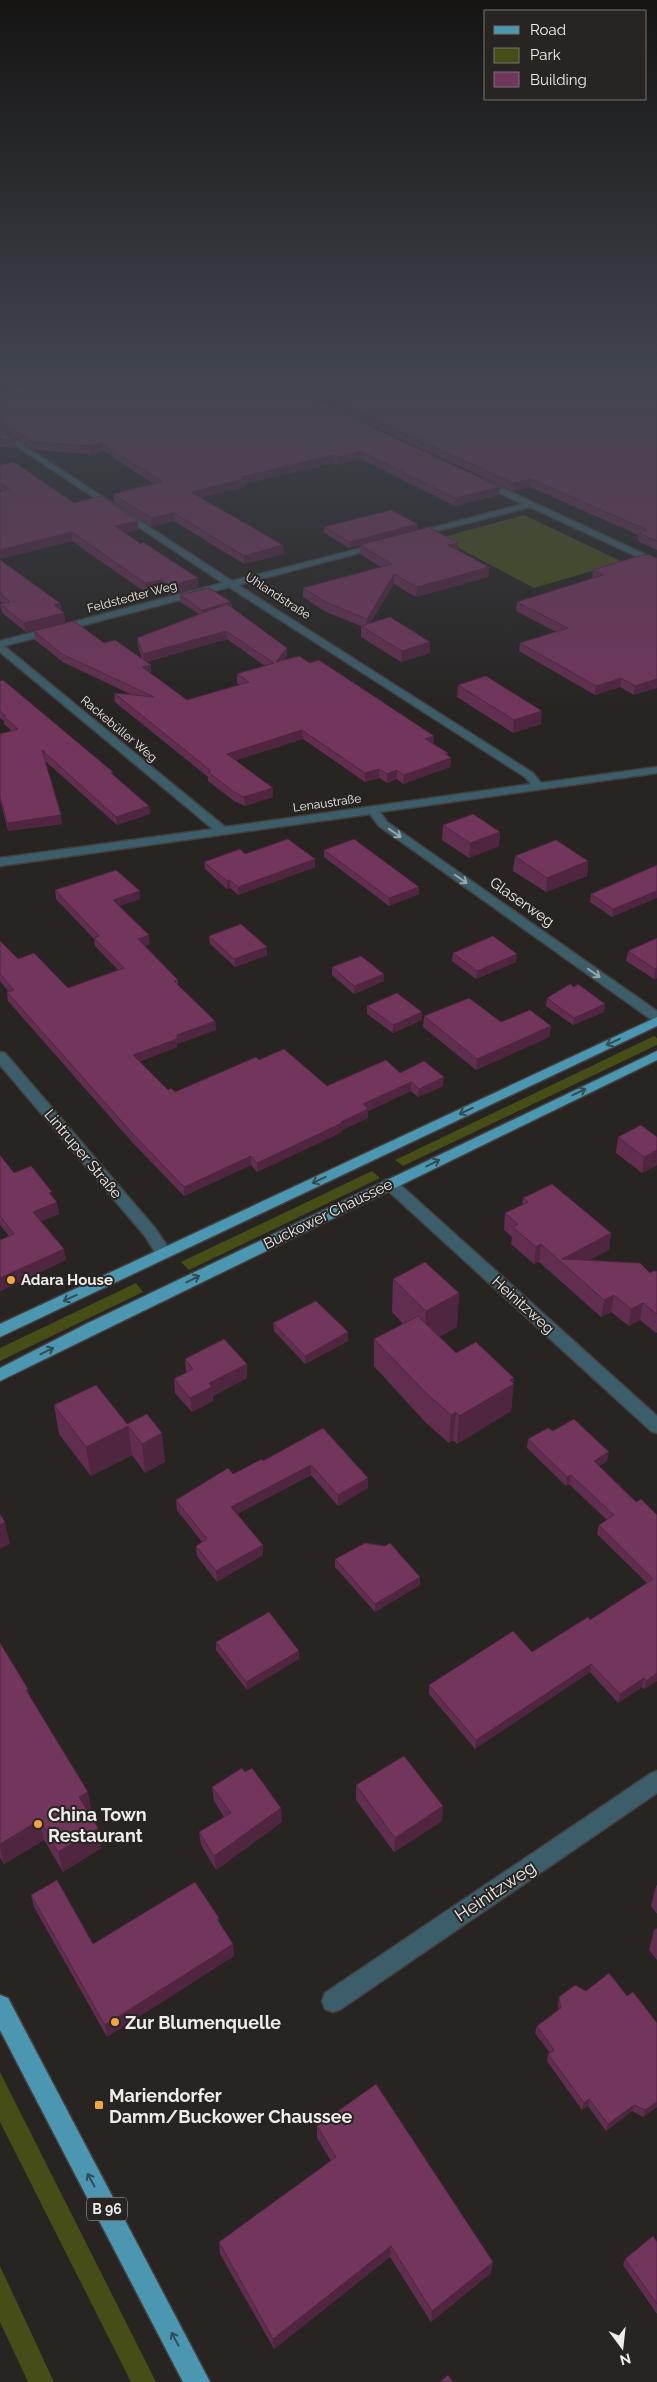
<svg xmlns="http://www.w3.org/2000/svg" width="657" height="2382" font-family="Raleway,sans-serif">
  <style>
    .green { fill: #464d17 }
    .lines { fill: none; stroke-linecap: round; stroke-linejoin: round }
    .minor-casing { stroke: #43403e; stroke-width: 3 }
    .major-casing { stroke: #43403e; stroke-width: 3 }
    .minor { fill: #3c5e6b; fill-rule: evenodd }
    .major { fill: #4b97b1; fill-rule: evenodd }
    .wall { fill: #622e4f; fill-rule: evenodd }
    .shaded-wall { fill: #502540 }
    .building { fill: #72355c; stroke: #502540 }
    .oneway { stroke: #96a6ab }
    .oneway2 { stroke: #344c54 }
    .poi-dot { fill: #f0a63f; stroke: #272422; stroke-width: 2 }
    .labels { text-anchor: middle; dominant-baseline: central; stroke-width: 4; stroke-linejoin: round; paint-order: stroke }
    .far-street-label { font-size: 12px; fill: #efedeb; stroke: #272422 }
    .shield { fill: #272422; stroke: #b3b1af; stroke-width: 1 }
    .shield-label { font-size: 14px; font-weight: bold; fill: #efedeb }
    .street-label { font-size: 15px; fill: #efedeb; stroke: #272422 }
    .poi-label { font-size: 15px; font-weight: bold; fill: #efedeb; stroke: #272422; text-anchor: start }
    .near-poi-label { font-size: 18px; font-weight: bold; fill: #efedeb; stroke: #272422; text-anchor: start }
    .near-street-label { font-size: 18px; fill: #efedeb; stroke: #272422 }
  </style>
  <rect width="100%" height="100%" fill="#272422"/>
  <path class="green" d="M524,515L623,562L534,588L440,538Z
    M654,1036L657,1038V1045L403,1166L395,1160Z
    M372,1171L380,1178L189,1270L181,1262Z
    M136,1283L143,1292L0,1361V1348Z
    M0,2072L156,2382H131L0,2122Z
    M0,2266L54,2382H28L0,2322Z"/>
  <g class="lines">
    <defs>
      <path id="minor" d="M0,430L232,581L382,543V547L238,585L533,773L541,783L657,767V773L380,812L387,822L657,1011V1021L652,1020L379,826L370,814L0,866V858L213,829L0,652V641L223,583L0,435ZM229,587L525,777L531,784L225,827L4,646Z
        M479,480H485L657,560V566L530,507L413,537V533L523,504L479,484Z
        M0,1052L5,1053L155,1228L172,1253L170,1257H158L145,1236L0,1065Z
        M390,1179L395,1180L657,1416V1433L651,1431L385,1188L383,1184L385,1180Z
        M657,1771V1793L341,2009L333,2012L325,2009L322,2001L325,1993L650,1774Z"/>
      <path id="major" d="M657,1017V1026L0,1337V1324Z
        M657,1051V1060L0,1381V1368L88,1323Z
        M0,1995L8,1998L210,2382H183L0,2030Z"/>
    </defs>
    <use href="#minor" class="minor-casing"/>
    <use href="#major" class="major-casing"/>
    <use href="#minor" class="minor"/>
    <use href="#major" class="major"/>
  </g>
  <path class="wall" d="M0,379H596L657,401V550L638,541V535L530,487L513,491L274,381L499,495L455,506L361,459L338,465L334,463L244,484L245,487L201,497L284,554L244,564L174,521L151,527L114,502L113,494L154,484L103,451L90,454L34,450L0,428Z
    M597,379H657V401Z
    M0,430L16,441L17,448L0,447Z
    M0,465L74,503L138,521V530L124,533L199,587L170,595L162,589L145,592L72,541L0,559V492L2,491L0,490Z
    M418,524L417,530L489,567L488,577L416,597L394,584L370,623L430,642V653L401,662L361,637V626L326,612L303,597V588L381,567L360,554V545L349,548L324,533V527Z
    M657,558L634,695L620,687L595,695L519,651L520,643L556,632L516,611L517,602L592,579L593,570Z
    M0,560L60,603L61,610L64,613L65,622L26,632L2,613L0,604L3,603L0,601Z
    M180,595L231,602L232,607L287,656L284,660L434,744L448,753V755L451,758L450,767L403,784L397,779L387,783L379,778L365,782L303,739L236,760L273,797L245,806L234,801L208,781V777L115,702L114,693L132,695L63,662L35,640L34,631L104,643L142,659L138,646L137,638L199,614L180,602ZM227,639L265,666L237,674V683L240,685L187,700L150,673H151V665L146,662Z
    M0,681L149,806L150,814L117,825L44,760L62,824L8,831L0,800V734L12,731L4,724V721L0,718Z
    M458,685L541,724L513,733L457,697Z
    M443,825L500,832L499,846L469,858L442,840Z
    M324,850L419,894L389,906L324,857Z
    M245,854L315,859V867L238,895L230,888L227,889L205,869L204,862Z
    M515,856L588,861L587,876L546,892L513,871Z
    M657,865L612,917L590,902L591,894Z
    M55,890L140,899L119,906L150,944L144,946L178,980V985L215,1021L216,1030L177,1044V1047L139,1062L168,1090L175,1092L259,1060L327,1086L400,1073L443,1086L418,1097L411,1091L368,1111V1118L342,1130V1132L257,1172L251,1165L184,1196L132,1142L8,1001L7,992H9L0,981V941L18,959L68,988L118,970L95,946L94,939L56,899Z
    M209,936L267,955L235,967L210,944Z
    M657,938V978L654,979L626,961L628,951Z
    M453,953L516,962L476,979L452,961Z
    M332,967L384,974V981L354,994L332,975Z
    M574,987L605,1004L604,1012L573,1025L546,1006L547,998Z
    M367,1006L422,1012V1020L393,1033L367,1014Z
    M424,1016L501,1022L551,1026L549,1037L476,1070L423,1027Z
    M618,1137H657V1165L642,1173L616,1153Z
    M0,1155L14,1173L53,1197L59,1214L41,1221L66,1260L0,1291V1240L9,1236L0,1225Z
    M523,1198L611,1233L609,1250L589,1260L650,1273L657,1271V1332L656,1333L640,1320L629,1326L611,1312L601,1317L539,1262L534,1264L511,1244L512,1237L504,1230L505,1213L522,1205Z
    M393,1279L459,1293L457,1327L439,1337L456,1353L514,1378L511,1411L457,1444L453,1440L449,1443L425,1422L374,1366V1339L403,1324L392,1312Z
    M273,1323L348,1332V1341L305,1364L274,1331Z
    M185,1359L247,1364V1378L213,1396V1401L192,1412L175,1393L174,1379L186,1373Z
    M54,1405L127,1424L165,1462L145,1473L132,1455L91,1476L59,1434Z
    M323,1428L368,1488L338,1506L311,1475L237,1514L263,1555L217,1582L197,1556L196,1546L202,1542L177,1510L176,1500L263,1461Z
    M553,1431L607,1461L599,1466L636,1502L657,1515V1681L644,1689L642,1687L618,1703L590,1672L475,1749L429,1694V1685L532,1652L590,1620L647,1583L597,1534L599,1525L607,1520L569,1484L566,1486L527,1448L528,1439Z
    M335,1559L420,1577V1585L375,1612L335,1567Z
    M216,1642L299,1659L247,1690L216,1650Z
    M0,1643L28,1689L29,1696L92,1812L89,1814L101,1848L63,1872L44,1840L4,1864L0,1857Z
    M245,1772L281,1808L282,1822L216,1870L201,1845L199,1832L224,1817L214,1801L212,1787Z
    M356,1785L442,1821L394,1852L356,1800Z
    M657,1885V1914L651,1906L656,1886Z
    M31,1895L93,1944L219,1918V1922L233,1944L234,1956L107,2037L34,1907Z
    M657,1928V1960L649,1950L654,1930Z
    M586,1991L627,1996L657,2023V2107L643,2117L632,2111L606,2131L588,2106L582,2110L547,2061L548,2054L550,2053L535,2033L537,2026L559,2010L558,2004L559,1997Z
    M317,2126L491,2273L431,2322L390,2257L274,2349L220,2254L219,2242L331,2161L317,2138Z
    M657,2242V2314L623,2265L625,2259Z"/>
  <path class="shaded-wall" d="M30,379H68L0,392V385Z
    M102,443L103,451L90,454L89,446Z
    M361,451V459L338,465V457Z
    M334,455V463L244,484L245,487L191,500V492L241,477Z
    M531,479L530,487L513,491V483Z
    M500,487L499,495L455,506V498Z
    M174,513V521L151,527V518Z
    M138,521V530L115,535V526Z
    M418,524L417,530L349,548V542Z
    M72,532V541L0,559V550Z
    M458,543V552L448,545Z
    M283,545L284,554L244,564V556Z
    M489,567L488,577L416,597L417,587Z
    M394,574V584L366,628L367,619Z
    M198,578L199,587L170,595V586Z
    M162,580V589L145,592V583Z
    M231,602L232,609L202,617V610Z
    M60,603L61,613L54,605Z
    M64,613L65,622L26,632L24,623Z
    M226,631L227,639L143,662V654Z
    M430,642V653L401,662L402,651Z
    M287,648V656L277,671L276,662Z
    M151,665V673L143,676L142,667Z
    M621,678L620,687L595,695L596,686Z
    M657,679V688L634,695L635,686Z
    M542,711L541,724L513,733L514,720Z
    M302,730L303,739L228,763L227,754Z
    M434,736V745L425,739Z
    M448,753L447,759L451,758L450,767L403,784L404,775Z
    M379,769V778L365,782V773Z
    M397,770V779L387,783V774Z
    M273,788V797L245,806L244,797Z
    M149,806L150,814L117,825L116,817Z
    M61,815L62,824L8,831L7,823Z
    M500,832L499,846L469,858L470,843Z
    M315,859V867L238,895V887Z
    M588,861L587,876L546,892L547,878Z
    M230,880V888L227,889V881Z
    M419,887V894L389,906V898Z
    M140,891V899L113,908V900Z
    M657,891V898L612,917L613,909Z
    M149,935L150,944L139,948L138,939Z
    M267,947V955L235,967L234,959Z
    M517,954L516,962L476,979L477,971Z
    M657,968V978L654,979L655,969Z
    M384,974V981L354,994V986Z
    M605,1004L604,1012L573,1025L574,1018Z
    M422,1012V1020L393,1033V1025Z
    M215,1021L216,1030L177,1044V1047L134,1064L133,1055L177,1035Z
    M551,1026L549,1037L476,1070L477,1059Z
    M444,1077L443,1086L418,1097L419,1089Z
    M411,1082V1091L368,1111V1118L342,1130V1132L257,1172V1163L341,1122L363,1104Z
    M657,1150V1165L642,1173L644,1157Z
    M251,1156V1165L184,1196V1187Z
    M57,1202L59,1214L35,1224L33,1212Z
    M611,1233L609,1250L570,1270L562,1259Z
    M541,1244L539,1262L534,1264L536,1247Z
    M64,1249L66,1260L0,1291V1278Z
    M459,1293L457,1327L424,1345L426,1311Z
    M614,1295L611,1312L601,1317L604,1300Z
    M643,1303L640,1320L629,1326L631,1309Z
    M348,1332V1341L305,1364V1356Z
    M247,1364V1378L213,1396V1401L192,1412L190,1398L209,1383Z
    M514,1378L511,1411L457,1444L459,1416Z
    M456,1412L453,1440L449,1443L451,1415Z
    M128,1426L132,1455L91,1476L86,1447Z
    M162,1433L165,1462L145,1473L142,1444Z
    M609,1452L607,1461L592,1470L594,1461Z
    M311,1465V1475L232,1517L231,1507Z
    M571,1475L569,1484L566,1486L567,1477Z
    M368,1478V1488L338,1506V1495Z
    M5,1522L10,1544L0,1549V1525Z
    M263,1545V1555L217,1582L216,1571Z
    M420,1577V1585L375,1612V1604Z
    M299,1651V1659L247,1690L246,1682Z
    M591,1664L590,1672L475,1749L476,1740Z
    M657,1673V1681L644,1689L646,1681Z
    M644,1678L642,1687L618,1703L620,1694Z
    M88,1792L92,1812L83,1818L79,1797Z
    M443,1806L442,1821L394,1852L395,1838Z
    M281,1808L282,1822L216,1870L214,1856Z
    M40,1820L44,1840L4,1864L0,1848V1844Z
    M98,1828L101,1848L63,1872L58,1852Z
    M233,1944L234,1956L107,2037L105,2025Z
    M589,2099L588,2106L582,2110L584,2103Z
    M657,2102V2107L643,2117L645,2110Z
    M634,2105L632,2111L606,2131L608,2124Z
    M391,2246L390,2257L274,2349L273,2339Z
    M493,2262L491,2273L431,2322L432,2311Z"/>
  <path class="building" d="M0,379H30L0,385Z
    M59,379H270L500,487L455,498L361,451L338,457L334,455L241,477L244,479L191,492L283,545L244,556L174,513L151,518L113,494L162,482L102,443L89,446L33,442L0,421V392Z
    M286,379H596L657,401V541L639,533L647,530L531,479L513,483Z
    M617,379H657V393Z
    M0,430L16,441L0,439Z
    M14,462L74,503L101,496L138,521L115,526L141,544L143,542L198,578L170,586L162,580L145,583L72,532L0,550V492L9,489L0,482V465Z
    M391,510L418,524L349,542L324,527Z
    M429,527L458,543L448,545L489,567L417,587L394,574L367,619L326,602L303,588L392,564L360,545Z
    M645,554L657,558V679L635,686L621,678L596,686L520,643L568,628L517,602L603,575L593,570Z
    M0,560L60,603L54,605L64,613L24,623L0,604L10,602L0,593Z
    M209,588L231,602L202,610L180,595Z
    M227,604L287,648L276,662L299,656L310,663L319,660L434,736L425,739L448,753L445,754L451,758L404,775L397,770L387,774L379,769L365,773L302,730L227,754L273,788L244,797L234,792L208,772L211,771L114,693L154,697L62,654L34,631L74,621L104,643L115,640L151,665L142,667L187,700L249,682L237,674L274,663L226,631L143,654L137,638Z
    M390,617L430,642L402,651L361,626Z
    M486,676L542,711L514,720L458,685Z
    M3,680L113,772L111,773L149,806L116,817L42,750L61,815L7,823L0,796V734L18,729L3,716H6L0,711V681Z
    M473,814L500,832L470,843L443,825Z
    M288,839L315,859L238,887L230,880L227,881L204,862L240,849L245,854Z
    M354,839L419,887L389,898L324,850Z
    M556,840L588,861L547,878L515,856Z
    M657,865V891L613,909L591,894Z
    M116,870L140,891L113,900L149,935L138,939L178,980L174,981L215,1021L177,1035V1039L133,1055L168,1090L171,1088L175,1092L256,1057L259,1060L284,1049L327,1086L386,1060L400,1073L424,1061L444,1077L419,1089L411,1082L363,1104L368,1109L341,1122L342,1123L257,1163L251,1156L184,1187L132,1133L7,992L14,990L0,974V941L18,959L34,953L68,988L124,968L94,938L99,936L55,890Z
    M241,924L267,947L234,959L209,936Z
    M493,936L517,954L477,971L453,953Z
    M657,938V968L655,969L628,951Z
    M361,956L384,974L354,986L332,967Z
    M570,984L574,987L578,984L605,1004L574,1018L547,998Z
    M397,993L422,1012L393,1025L367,1006Z
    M469,998L501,1022L530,1010L551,1026L477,1059L424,1016Z
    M641,1125L657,1137V1150L644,1157L618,1137Z
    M0,1155L14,1173L31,1166L52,1192L49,1193L57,1202L33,1212L64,1249L0,1278V1240L14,1234L0,1216Z
    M552,1184L611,1233L562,1259L640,1263L650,1273L653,1271H657V1314L643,1303L631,1309L614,1295L604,1300L541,1244L536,1247L513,1227L518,1224L505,1213L528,1202L523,1198Z
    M425,1262L459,1293L426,1311L393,1279Z
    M316,1301L348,1332L305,1356L273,1323Z
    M418,1316L456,1353L476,1342L514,1378L510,1380L514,1384L459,1416L456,1412L451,1415L427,1394L374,1339Z
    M224,1339L247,1364L209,1383L212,1387L190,1398L174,1379L193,1369L185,1359Z
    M96,1385L127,1424L147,1414L162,1433L142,1444L128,1426L86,1447L54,1405Z
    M574,1419L609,1452L594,1461L636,1502L641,1499L657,1515V1673L646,1681L644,1678L620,1694L591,1664L476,1740L429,1685L513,1631L532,1652L588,1617L590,1620L653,1579L599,1525L614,1515L571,1475L567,1477L528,1439L548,1428L553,1431Z
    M323,1428L368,1478L338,1495L311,1465L231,1507L263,1545L216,1571L196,1546L207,1539L176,1500L228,1468L233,1474L262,1459L263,1461Z
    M0,1514L5,1522L0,1525Z
    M365,1543L385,1546L390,1543L420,1577L375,1604L335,1559Z
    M269,1612L299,1651L246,1682L216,1642Z
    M0,1643L28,1689L26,1690L88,1792L79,1797L98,1828L58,1852L40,1820L0,1844Z
    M404,1756L443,1806L395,1838L356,1785Z
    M242,1768L245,1772L252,1768L281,1808L214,1856L199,1832L231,1813L212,1787Z
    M57,1880L93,1944L195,1882L219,1918L217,1919L233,1944L105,2025L31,1895Z
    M609,1973L627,1996L633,1992L657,2023V2102L645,2110L634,2105L608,2124L589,2099L584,2103L548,2054L554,2050L537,2026L561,2008L559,1997L575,1985L586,1991Z
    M376,2084L493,2262L432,2311L391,2246L273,2339L219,2242L336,2157L317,2126Z
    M653,2236L657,2242V2304L625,2259Z
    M448,2375L453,2382H440Z"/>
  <defs><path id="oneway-shaft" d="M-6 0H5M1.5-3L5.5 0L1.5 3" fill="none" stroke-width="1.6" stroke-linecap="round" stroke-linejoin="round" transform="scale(1.25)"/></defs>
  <g class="oneway">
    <use href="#oneway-shaft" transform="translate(395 833) rotate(35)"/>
    <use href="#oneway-shaft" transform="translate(461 879) rotate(35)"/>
    <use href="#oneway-shaft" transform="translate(594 973) rotate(35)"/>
  </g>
  <g class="oneway2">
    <use href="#oneway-shaft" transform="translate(613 1042) rotate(155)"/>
    <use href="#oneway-shaft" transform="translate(579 1092) rotate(-26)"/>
    <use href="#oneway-shaft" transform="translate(466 1111) rotate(155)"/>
    <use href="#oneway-shaft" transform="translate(433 1163) rotate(-26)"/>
    <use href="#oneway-shaft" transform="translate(319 1180) rotate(155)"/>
    <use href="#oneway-shaft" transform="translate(193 1279) rotate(-26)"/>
    <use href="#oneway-shaft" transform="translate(70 1298) rotate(155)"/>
    <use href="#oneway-shaft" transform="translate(47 1351) rotate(-27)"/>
    <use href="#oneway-shaft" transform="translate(91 2180) rotate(-118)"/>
    <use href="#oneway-shaft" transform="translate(175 2339) rotate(-118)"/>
  </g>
  <linearGradient id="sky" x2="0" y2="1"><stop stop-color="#151413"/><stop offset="0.53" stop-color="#41454f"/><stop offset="1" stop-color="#41454f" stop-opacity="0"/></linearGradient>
  <rect width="657" height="712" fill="url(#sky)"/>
  <g class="poi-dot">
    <circle cx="11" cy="1280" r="5"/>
    <circle cx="38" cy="1824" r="5"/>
    <circle cx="115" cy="2022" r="5"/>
    <rect x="94" y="2100" width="10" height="10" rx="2.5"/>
  </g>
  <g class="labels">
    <g class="far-street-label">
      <text transform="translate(278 596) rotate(33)">Uhlandstraße</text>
      <text transform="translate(132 597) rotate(-15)">Feldstedter Weg</text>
      <text transform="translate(119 729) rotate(40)">Rackebüller Weg</text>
      <text transform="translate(327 803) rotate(-8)">Lenaustraße</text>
    </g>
    <rect class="shield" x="87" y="2197.5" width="40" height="23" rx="4"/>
    <g class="shield-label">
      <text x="107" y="2209">B 96</text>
    </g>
    <g class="street-label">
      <text transform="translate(522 902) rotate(35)">Glaserweg</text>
      <text transform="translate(83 1154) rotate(50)">Lintruper Straße</text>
      <text transform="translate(328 1214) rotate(-26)">Buckower Chaussee</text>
      <text transform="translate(523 1305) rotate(42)">Heinitzweg</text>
    </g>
    <g class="poi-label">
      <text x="21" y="1280">Adara House</text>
    </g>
    <g class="near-poi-label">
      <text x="48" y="1814">China Town<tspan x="48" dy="21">Restaurant</tspan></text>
      <text x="125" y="2022">Zur Blumenquelle</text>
      <text x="109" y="2095">Mariendorfer<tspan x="109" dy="21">Damm/Buckower Chaussee</tspan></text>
    </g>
    <g class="near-street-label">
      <text transform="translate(495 1891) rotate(-34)">Heinitzweg</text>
    </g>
  </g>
  <rect x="484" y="10" width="162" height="90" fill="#272422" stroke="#777472"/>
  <rect x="494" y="26" width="25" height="8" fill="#4b97b1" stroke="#777472"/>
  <text x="530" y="35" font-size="15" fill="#efedeb">Road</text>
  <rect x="494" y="48" width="25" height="15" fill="#464d17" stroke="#777472"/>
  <text x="530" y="60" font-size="15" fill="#efedeb">Park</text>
  <rect x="494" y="72" width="25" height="15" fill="#72355c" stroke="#777472"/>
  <text x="530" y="85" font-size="15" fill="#efedeb">Building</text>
  <g transform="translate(622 2347) rotate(165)" stroke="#272422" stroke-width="4" paint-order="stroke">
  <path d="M0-4L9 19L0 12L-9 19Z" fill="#efedeb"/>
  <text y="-8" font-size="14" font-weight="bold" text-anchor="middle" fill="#efedeb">N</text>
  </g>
</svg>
